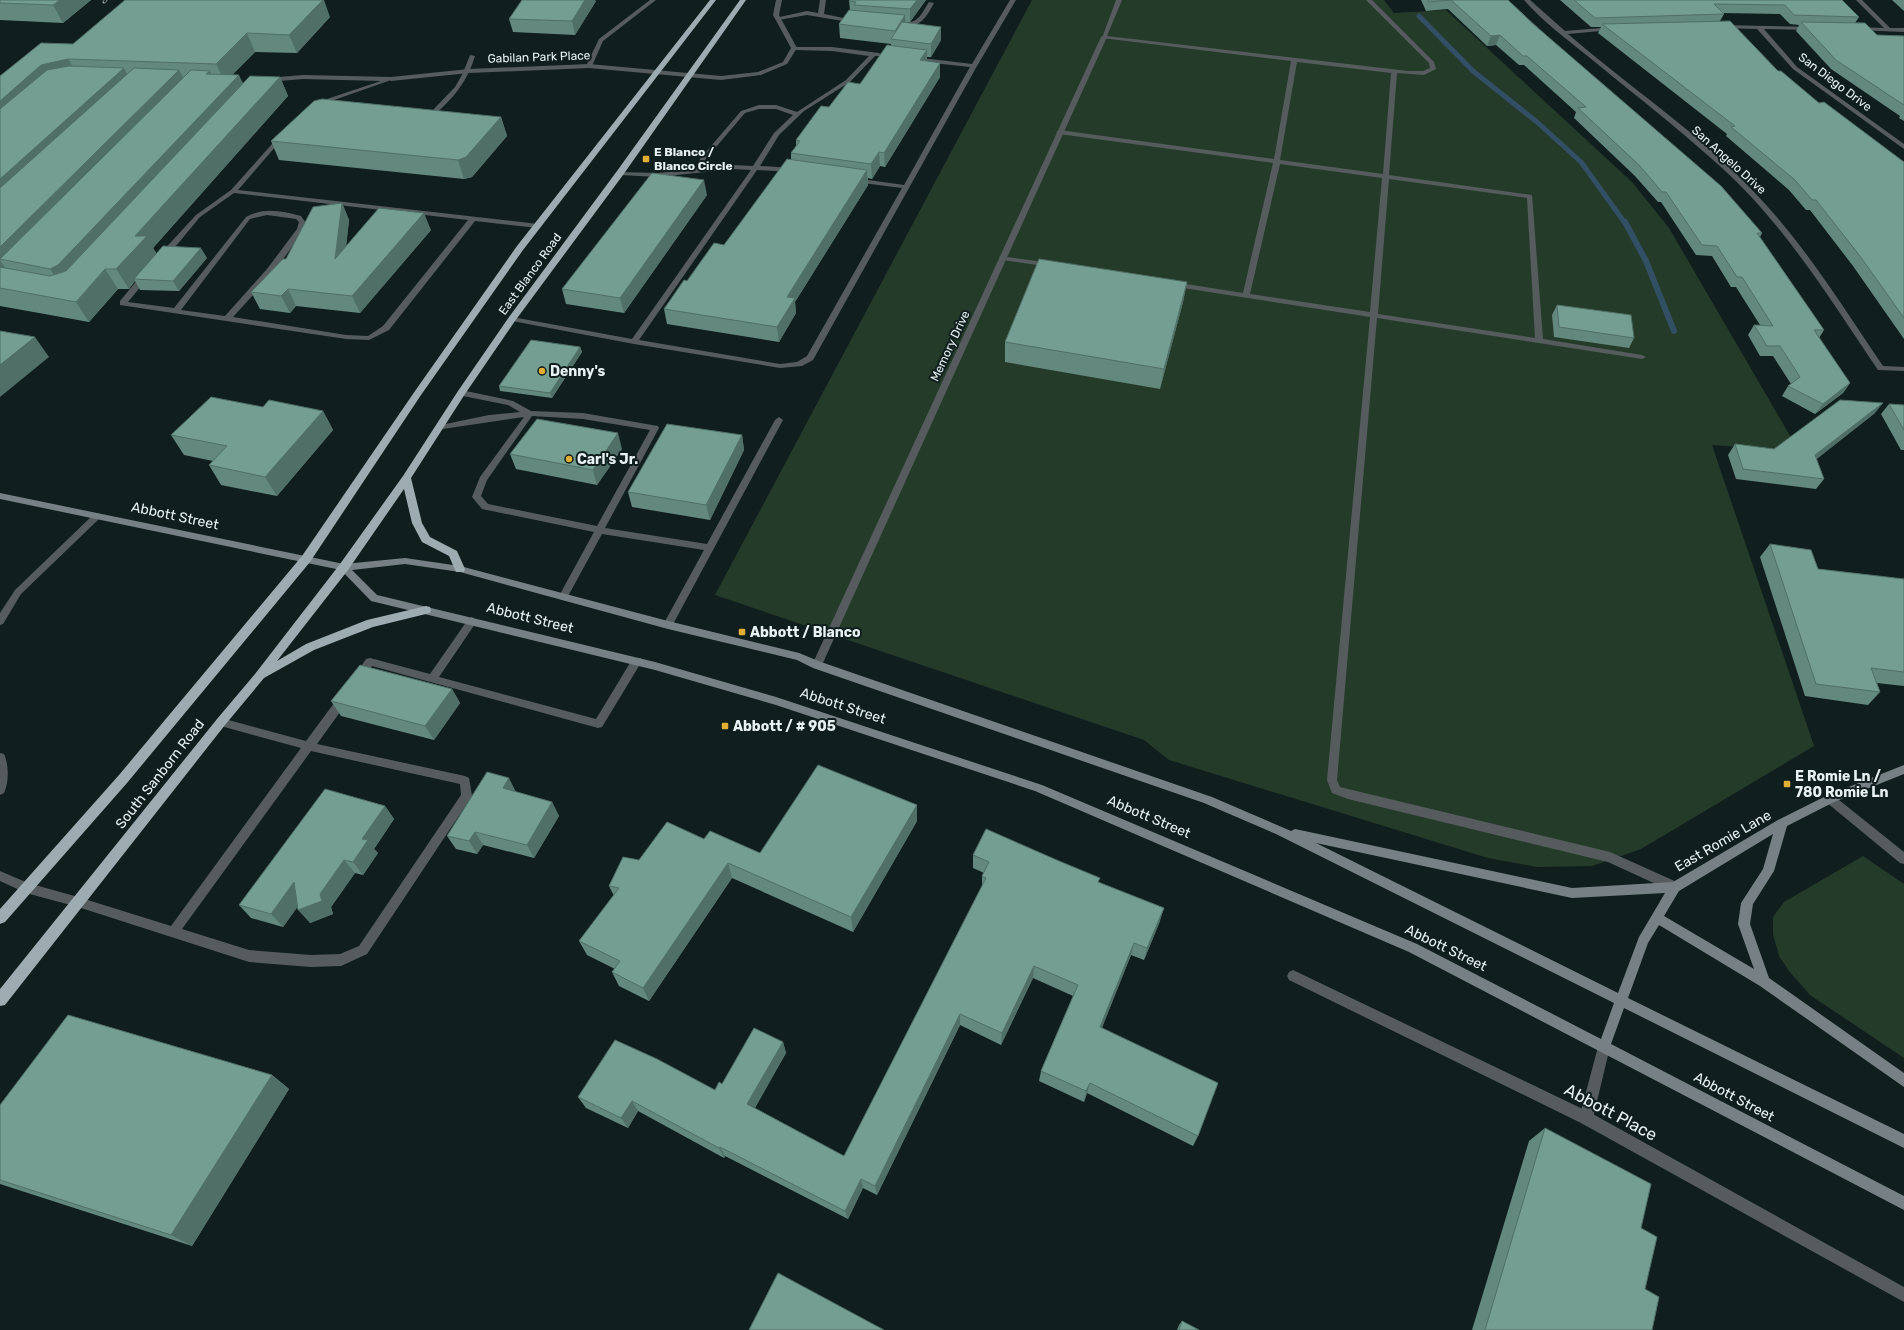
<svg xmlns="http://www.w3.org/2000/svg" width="1904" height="1330" font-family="Rubik,sans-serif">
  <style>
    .green { fill: #253b2a }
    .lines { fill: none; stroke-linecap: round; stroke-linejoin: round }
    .stream-far1 { stroke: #334f65; stroke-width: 5 }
    .stream { stroke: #334f65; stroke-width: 6 }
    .service { fill: #565c5e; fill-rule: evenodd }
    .minor { fill: #565c5e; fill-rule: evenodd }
    .secondary { fill: #778185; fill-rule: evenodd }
    .trunk { fill: #9cacb0; fill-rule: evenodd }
    .rail-casing { stroke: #a0acac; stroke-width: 3 }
    .rail { stroke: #101e1e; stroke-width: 2; stroke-dasharray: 5.5; stroke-linecap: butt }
    .wall { fill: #63887d }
    .shaded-wall { fill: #506f66 }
    .building { fill: #739e91; stroke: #506f66 }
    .poi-dot { fill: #e3ae34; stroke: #101e1e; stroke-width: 1.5 }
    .labels { text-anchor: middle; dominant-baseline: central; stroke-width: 4; stroke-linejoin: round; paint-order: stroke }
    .far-street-label { font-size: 12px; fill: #e8f2f2; stroke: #101e1e }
    .far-poi-label { font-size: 12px; font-weight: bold; fill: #e8f2f2; stroke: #101e1e; text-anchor: start }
    .poi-label { font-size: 14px; font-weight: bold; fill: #e8f2f2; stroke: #101e1e; text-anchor: start }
    .street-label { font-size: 14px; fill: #e8f2f2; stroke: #101e1e }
    .near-street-label { font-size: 17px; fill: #e8f2f2; stroke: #101e1e }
  </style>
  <rect width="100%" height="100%" fill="#101e1e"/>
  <path class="green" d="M1032,0H1384L1394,13L1446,10L1632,182L1669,228L1799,451L1712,445L1814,746L1641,849L1592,866L1537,867L1488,858L1169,760L1144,740L715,595Z
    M1863,856L1904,884V1058L1810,995L1789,971L1779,956L1773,934V917L1784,902Z"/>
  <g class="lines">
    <path class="stream-far1" d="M1419,16L1473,71L1537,122L1581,162L1625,223"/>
    <path class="stream" d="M1625,222L1646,261L1674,331"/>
    <path class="service" d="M650,0H656L603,41L592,66L587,67L586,66L599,39Z
      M820,0H826L824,14L858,21L855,23L807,15L778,20L775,18L807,11L818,13Z
      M1010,0H1016L977,66L813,360L802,366L780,368L634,344L512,321L508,319L512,317L632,339L751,170L733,169L658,177L620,175L617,173L618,172L658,173L696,169L700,159L741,111L759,105H776L797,112L846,80L869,56L832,51L794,50L791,48L792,47H832L879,53L882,55L881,56H875L850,82L804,111L779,135L760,166L793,168L796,170L793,172L757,170L639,340L780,364L797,362L807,356L902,188L854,182L851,180L854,178L904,185L970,67L914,61L911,59L914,57L972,64ZM759,109H776L793,115L774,133L753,166L733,165L703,168L705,160L745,113Z
      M1116,0H1122L1107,36L1408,71H1423L1430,68L1429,63L1366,0H1372L1434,62L1436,69L1424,75L1397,73L1389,175L1532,195L1543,339L1642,355L1646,357L1642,359L1377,318L1337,780L1340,787L1348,789L1610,852L1679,883L1681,887L1679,891L1675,892L1671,891L1608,862L1348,799L1332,793L1327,780L1370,317L1170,286L1169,284L1173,282L1243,293L1273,163L1059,134L1056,132L1059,130L1274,159L1291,61L1102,38ZM1297,62L1391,73L1383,174L1280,160ZM1280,164L1382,178L1370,312L1250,294ZM1389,179L1527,198L1535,338L1378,314Z
      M929,2L934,3C927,16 920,29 903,26V24C920,21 920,16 929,2Z
      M470,55L475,56C468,80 454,98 435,114H431V112L455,87L463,73Z
      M303,75L391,77L394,79L314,107L311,105L312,104L381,81L303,79L267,82L264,80L267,78Z
      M281,135L284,137L283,138L238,190L538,224L542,226L538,228L475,221L389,330L369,340L346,339L120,305V301L143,273H146L150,275L128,302L174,308L246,217C264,207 282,211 301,216L305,222V229L273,273L233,317L346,335L368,336L383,326L468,220L234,193L200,217L166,258H160V254L196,215L231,190L279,136ZM267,215L296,219L299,222L297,229L267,269L225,316L181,310L250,219Z
      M1000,256L1051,263L1055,265L1051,267L1003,260L999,258Z
      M461,390L513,401L531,411L583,413L658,426L659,428L605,528L707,544L775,420L779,417L783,420L671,628L668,629L663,625L704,550L602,534L567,598H561L559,596L594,532L482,509L472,497L480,477L524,417L436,430V426L489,415L520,412L508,405L458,395V391ZM532,416L583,419L650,430L597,526L488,504L481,496L487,480Z
      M97,513L100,514L101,516L100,518L21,594L3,624L0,625V613L15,590L94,514Z
      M472,617L477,621L475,624L439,677L596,719L633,658H641L642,661L602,727L598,728L372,666L363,680H355L354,677L366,659L370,658L430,674L469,618Z
      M344,694L348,695L349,698L348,701L317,744L465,776L469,778L472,796L367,954L341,966L311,967L249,962L78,907L26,893L0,881V871L28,883L78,897L171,926L301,748L217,725L216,722L217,719L221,718L306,741L340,695ZM311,751L460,784L461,795L359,946L340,954L311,955L249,950L182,929Z
      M0,753L4,754C9,764 9,783 4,793L0,795Z
      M1830,794L1834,796L1904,852V864L1900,863L1826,802L1825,799L1826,796Z
      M1604,1041L1608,1043L1610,1047L1593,1118L1591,1123L1586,1125L1581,1123L1579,1118L1598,1047L1600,1043Z"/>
    <path class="minor" d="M776,0H782L779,15L797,48L787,64L761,75L721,80L589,68L469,73L391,81L388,79L391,77L469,69L589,64L721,76L758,72L783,62L791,48L773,15Z
      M1524,0H1530L1565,31L1614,27V29L1612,30L1568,34C1629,87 1698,132 1753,191C1804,243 1842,306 1883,366L1904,367V371L1878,370C1830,299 1785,225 1721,167C1679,129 1634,94 1590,58C1568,40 1543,22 1524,0Z
      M1856,0H1862L1890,28H1904V32L1856,30L1855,29L1858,27L1884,28Z
      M1720,25L1812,27V29L1810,30L1764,29L1797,67L1904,144V149L1793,69L1757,29L1722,28L1719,26Z
      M1104,35L1107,37L822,665L821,668H813L812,665L1101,37Z
      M1293,970L1591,1113L1904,1287V1302L1581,1123L1289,980L1287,976L1289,972Z"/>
    <path class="secondary" d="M0,493L344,564L405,558L460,566L668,621L799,653L821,662L1212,797L1291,831L1295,829L1572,888L1673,882L1778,820L1826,796L1904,765V774L1834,802L1787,826L1774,871L1753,904L1750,924L1769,978L1904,1073V1087L1760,986L1659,925L1648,943L1628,998L1904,1134V1148L1624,1008L1611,1044L1904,1196V1210L1409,952L1035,791L776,705L655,670L371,601L341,570L0,499ZM405,564L460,572L668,629L797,660L813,668L1204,803L1276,834L1614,1003L1601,1039L1417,944L1042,785L776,697L655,662L377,595L352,570ZM1773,834L1763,869L1741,903L1738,924L1754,969L1664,916L1679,891ZM1316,843L1572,898L1665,893L1639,937L1618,993Z"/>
    <path class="trunk" d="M710,0H716L523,250L421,395L310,562L127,783L5,922L0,924V909L119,775L302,556L415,391L517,246Z
      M740,0H746L623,175L515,321L465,394L411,478L422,523L430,537L457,551L465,569L464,572H456L449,556L422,542L412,523L404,489L348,570L277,661L306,644L367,620L426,606L430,607L431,610L430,613L373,627L314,650L264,678L225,725L5,1005L0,1006V989L217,719L255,674L340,564L403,476L458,391L509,317L617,171Z"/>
    <defs>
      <path id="rail" d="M104,2L106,0"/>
    </defs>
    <use href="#rail" class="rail-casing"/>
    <use href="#rail" class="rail"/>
  </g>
  <path class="wall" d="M0,0H91L63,23L0,20Z
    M926,0L910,22H906L941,40L931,57H927V61L940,63V77L885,167L880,166L872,179L868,178V185L795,302L796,313L779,342L667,324L664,309L687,281L724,245L791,160V153L796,146V140L829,107L860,84L891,46V44L840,38L839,24L850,10L849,1Z
    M1421,0H1508L1762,233L1760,237L1824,330L1819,338L1850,383L1843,393L1815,414L1782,396L1788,386L1791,384L1773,356H1760L1748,335L1754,325H1760L1736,287H1731L1712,256L1696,255L1661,202H1658L1635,176L1574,118L1576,112L1524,65H1519L1496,45L1487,46L1448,9L1426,11Z
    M1560,0H1842L1859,17L1855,23L1877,35L1904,36V121L1899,118L1900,116L1831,69L1796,31L1799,25L1790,24L1780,14L1722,13L1724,14L1720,21L1778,71L1819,103L1904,162V339L1853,266L1810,210H1806L1789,190L1726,136L1727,134L1598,33L1601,27H1591Z
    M1892,0H1904V11Z
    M596,1L575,35L513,32L509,19Z
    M330,17L297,53L255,52L232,75L243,83L280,77L288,96L153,248L157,254L207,258L179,291L140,290L135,281L129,289H118L89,322L0,306V76L73,44Z
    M501,117L507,136L472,177L464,179L279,160L271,141Z
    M707,195L624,313L566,304L562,289Z
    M342,203L349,220L346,246L431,230L360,313L296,306L290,313L260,309L251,292L286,259Z
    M1187,282L1183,302L1160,389L1005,362V342Z
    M1557,305L1634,338L1629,348L1554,337L1552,315Z
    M580,347L582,352L552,398L500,391L499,386Z
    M1889,404L1904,405V450H1901L1881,414Z
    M263,407L323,411L333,430L277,496L221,485L209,465L213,461L184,455L171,435Z
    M1875,413L1816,459L1824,479L1816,489L1736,479L1728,455L1735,444L1774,449Z
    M742,435L744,450L710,520L632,507L628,492Z
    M622,449L597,485L516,469L510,454Z
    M1770,544L1818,569L1904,579V686L1877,683L1880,692L1868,705L1805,696L1760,557Z
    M452,689L460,703L434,740L341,716L331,701Z
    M516,792L552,802L559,816L534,858L483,845L477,854L456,849L447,836Z
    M385,806L394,819L374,849L378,853L363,875L355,873L331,907L333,914L310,923L298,906L283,927L251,918L239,905Z
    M917,821L853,932L732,878L649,1001L619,986L612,972L615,969L587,955L579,941L614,896L609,886L639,860L704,839L760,853Z
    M973,855L1099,882L1160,921L1144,960L1131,955L1102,1027L1198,1136L1193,1146L1087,1093L1084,1102L1039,1081L1041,1071L1073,996L1033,978L1001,1045L960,1025L877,1195L863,1188L848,1219L725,1156L724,1158L638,1111L628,1128L586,1108L578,1097L715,1090L722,1084L783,1042L786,1053L755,1108L844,1156L982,887V876L984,873L973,868Z
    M272,1075L289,1089L192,1246L0,1184V1105Z
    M1545,1128L1641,1228L1645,1289L1652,1330H1472L1529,1141Z
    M1182,1321L1199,1330H1177L1179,1325Z"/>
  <path class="shaded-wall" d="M60,0H91L63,23L53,5Z
    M323,0H324L330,17L297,53L289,35Z
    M585,0H595L596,1L575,35L572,21Z
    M917,0H926L910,22V9Z
    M905,15L906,29L895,39V31Z
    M941,27V40L931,57V44Z
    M247,33L255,52L225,82L216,64Z
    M1500,35L1496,45L1487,46L1491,36Z
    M927,50V64L920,60Z
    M68,59L79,78L0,130V101L41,65Z
    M940,63V77L885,167L884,153Z
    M124,68L133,86L0,210V179Z
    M179,70L189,88L0,259V247Z
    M210,71L218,89L206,74Z
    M239,75L248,94L63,288L50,269Z
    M280,77L288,96L153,248L158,256L134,279L135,281L129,289L116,269L135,236Z
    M501,117L507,136L472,177L464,179L458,160Z
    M879,152L880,166L872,179L871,164Z
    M867,170L868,185L795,302L796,313L779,342L777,327L787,297Z
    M704,180L707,195L624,313L620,298Z
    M342,203L349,220L343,276L335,259Z
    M424,213L431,230L360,313L352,296Z
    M201,248L207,258L179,291L173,281Z
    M0,260L8,272L0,278Z
    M105,269L118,289L89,322L76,302Z
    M1187,282L1183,302L1160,389L1164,369Z
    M288,289L296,306L290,313L281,296Z
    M35,337L49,357L0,397V365Z
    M580,347L582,352L552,398L550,393Z
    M1850,383L1843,393L1815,414L1823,404Z
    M1883,403L1875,413L1808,466L1815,455Z
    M323,411L333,430L277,496L265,477Z
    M618,433L622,449L597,485L593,470Z
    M742,435L744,450L710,520L706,505Z
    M452,689L460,703L434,740L425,726Z
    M509,778L516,792L503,788Z
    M552,802L559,816L534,858L527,845Z
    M917,805V821L853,932L851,917Z
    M385,806L394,819L374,849L378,853L363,875L353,862L362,839Z
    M475,832L483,845L477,854L469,841Z
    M344,860L355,873L331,907L333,914L310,923L298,910L320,894Z
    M728,863L732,878L649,1001L643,988Z
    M294,882L306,895L283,927L271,914Z
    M1164,908L1160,921L1144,960L1147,948Z
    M1134,943L1131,955L1098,1038L1100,1027Z
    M1034,966L1033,978L1001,1045L1002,1033Z
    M960,1014V1025L877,1195L875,1186Z
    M783,1042L786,1053L751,1114L747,1104Z
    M272,1075L289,1089L192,1246L171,1235Z
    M1090,1083L1087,1093L1084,1102L1086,1091Z
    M632,1101L638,1111L628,1128L621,1118Z
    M720,1147L725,1156L724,1158L719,1148Z
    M861,1179L863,1188L848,1219L845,1211Z"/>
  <path class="building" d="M0,0H60L53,5L0,3Z
    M125,0H323L289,35L247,33L216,64L68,59L41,65L0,101V76L41,43L73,44Z
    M522,0H585L572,21L509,19Z
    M850,0H917L910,9L854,5L856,2L849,1Z
    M1428,0H1508L1532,23L1721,186L1762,233H1757L1824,330H1814L1850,383L1823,404L1788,386L1800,377L1780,346H1767L1754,325L1773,326L1742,277H1737L1717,246L1702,245L1666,192H1662L1640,166L1578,108L1586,107L1527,56H1523L1500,35L1491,36L1451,0L1429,2Z
    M1574,0H1842L1859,17L1794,15L1785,5L1714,4L1724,14L1595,18Z
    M849,10L905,15L895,31L839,24Z
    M1730,21L1778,71H1781L1819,103L1824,102L1904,162V318L1860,256L1816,200H1812L1795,180L1731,127L1735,126L1602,24Z
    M902,22L941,27L931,44L891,39Z
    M1801,22L1865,23L1877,35L1904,36V105L1836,60Z
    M887,45L927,50L920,60L940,63L884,153L879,152L871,164L791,153L800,141L796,140L821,106L829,107L848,82L860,84Z
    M69,66L124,68L0,179V109L47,70Z
    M134,68L179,70L0,247V188Z
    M191,70L210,71L206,74L239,75L58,265L50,269L0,259Z
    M250,76L280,77L135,236H147L116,269H105L76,302L0,288V267L50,276L66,271Z
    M322,99L501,117L466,157L458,160L271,141L314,101Z
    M787,159L867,170L787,297L795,298L777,327L664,309L684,280L687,281L714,243L724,245Z
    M652,173L704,180L620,298L562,289Z
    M342,203L335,259L379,208L424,213L352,296L288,289L281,296L251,292L283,259H286L313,207Z
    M163,246L201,248L173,281L134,279Z
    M1039,259L1187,282L1164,369L1005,342Z
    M1557,305L1631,315L1634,338L1559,327Z
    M0,331L35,337L0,365Z
    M531,340L580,347L550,393L499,386Z
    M211,397L263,407L269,400L323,411L265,477L209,465L227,446L171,435Z
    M1840,400L1883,403L1815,455L1824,479L1743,469L1735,444L1774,449Z
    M1889,404L1904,405V430Z
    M537,419L618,433L593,470L510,454Z
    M667,424L742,435L706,505L628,492Z
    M1770,544L1811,550L1818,569L1904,579V672L1871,668L1880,692L1816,684Z
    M360,665L452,689L425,726L331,701Z
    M818,765L917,805L851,917L728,863L643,988L612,972L620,961L579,941L619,888L609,886L623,857L639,860L667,822L704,839L710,831L760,853Z
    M487,772L509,778L503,788L552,802L527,845L475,832L469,841L447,836Z
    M325,789L385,806L362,839L368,840L353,862L344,860L320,894L322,901L298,910L294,882L271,914L239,905Z
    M986,829L1059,861L1100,878L1098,882L1164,908L1147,948L1134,943L1100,1027L1218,1083L1198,1136L1090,1083L1086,1091L1041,1071L1078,985L1034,966L1002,1033L960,1014L875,1186L861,1179L845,1211L720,1147L719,1148L632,1101L621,1118L578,1097L615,1040L657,1059L715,1090L719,1082L722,1084L754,1028L783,1042L747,1104L844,1156L986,878L982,876L989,862L973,855Z
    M68,1015L272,1075L171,1235L0,1180V1105Z
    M1545,1128L1651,1184L1641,1228L1657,1237L1645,1289L1659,1297L1652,1330H1485Z
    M778,1273L884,1330H749Z
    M1182,1321L1199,1330H1179Z"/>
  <g class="poi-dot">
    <rect x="642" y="155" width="8" height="8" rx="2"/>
    <circle cx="542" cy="371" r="4"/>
    <circle cx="569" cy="459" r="4"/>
    <rect x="738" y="628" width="8" height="8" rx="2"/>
    <rect x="721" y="722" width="8" height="8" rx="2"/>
    <rect x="1783" y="780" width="8" height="8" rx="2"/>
  </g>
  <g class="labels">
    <g class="far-street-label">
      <text transform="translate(539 57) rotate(-2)">Gabilan Park Place</text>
      <text transform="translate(1835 82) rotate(37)">San Diego Drive</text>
      <text transform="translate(1729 160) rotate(42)">San Angelo Drive</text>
      <text transform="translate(530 274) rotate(-54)">East Blanco Road</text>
      <text transform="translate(950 346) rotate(-65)">Memory Drive</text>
    </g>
    <g class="far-poi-label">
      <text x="654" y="152">E Blanco /<tspan x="654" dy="14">Blanco Circle</tspan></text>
    </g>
    <g class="poi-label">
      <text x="550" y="371">Denny's</text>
      <text x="577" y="459">Carl's Jr.</text>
      <text x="750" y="632">Abbott / Blanco</text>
      <text x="733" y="726">Abbott / # 905</text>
      <text x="1795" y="776">E Romie Ln /<tspan x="1795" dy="16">780 Romie Ln</tspan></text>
    </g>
    <g class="street-label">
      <text transform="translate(175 516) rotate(12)">Abbott Street</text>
      <text transform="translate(530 618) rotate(14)">Abbott Street</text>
      <text transform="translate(843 706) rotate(18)">Abbott Street</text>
      <text transform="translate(160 774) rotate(-52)">South Sanborn Road</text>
      <text transform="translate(1149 817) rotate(23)">Abbott Street</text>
      <text transform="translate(1723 841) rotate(-30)">East Romie Lane</text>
      <text transform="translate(1446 948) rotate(26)">Abbott Street</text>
      <text transform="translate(1734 1097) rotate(28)">Abbott Street</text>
    </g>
    <g class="near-street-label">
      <text transform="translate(1611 1112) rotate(28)">Abbott Place</text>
    </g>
  </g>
</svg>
